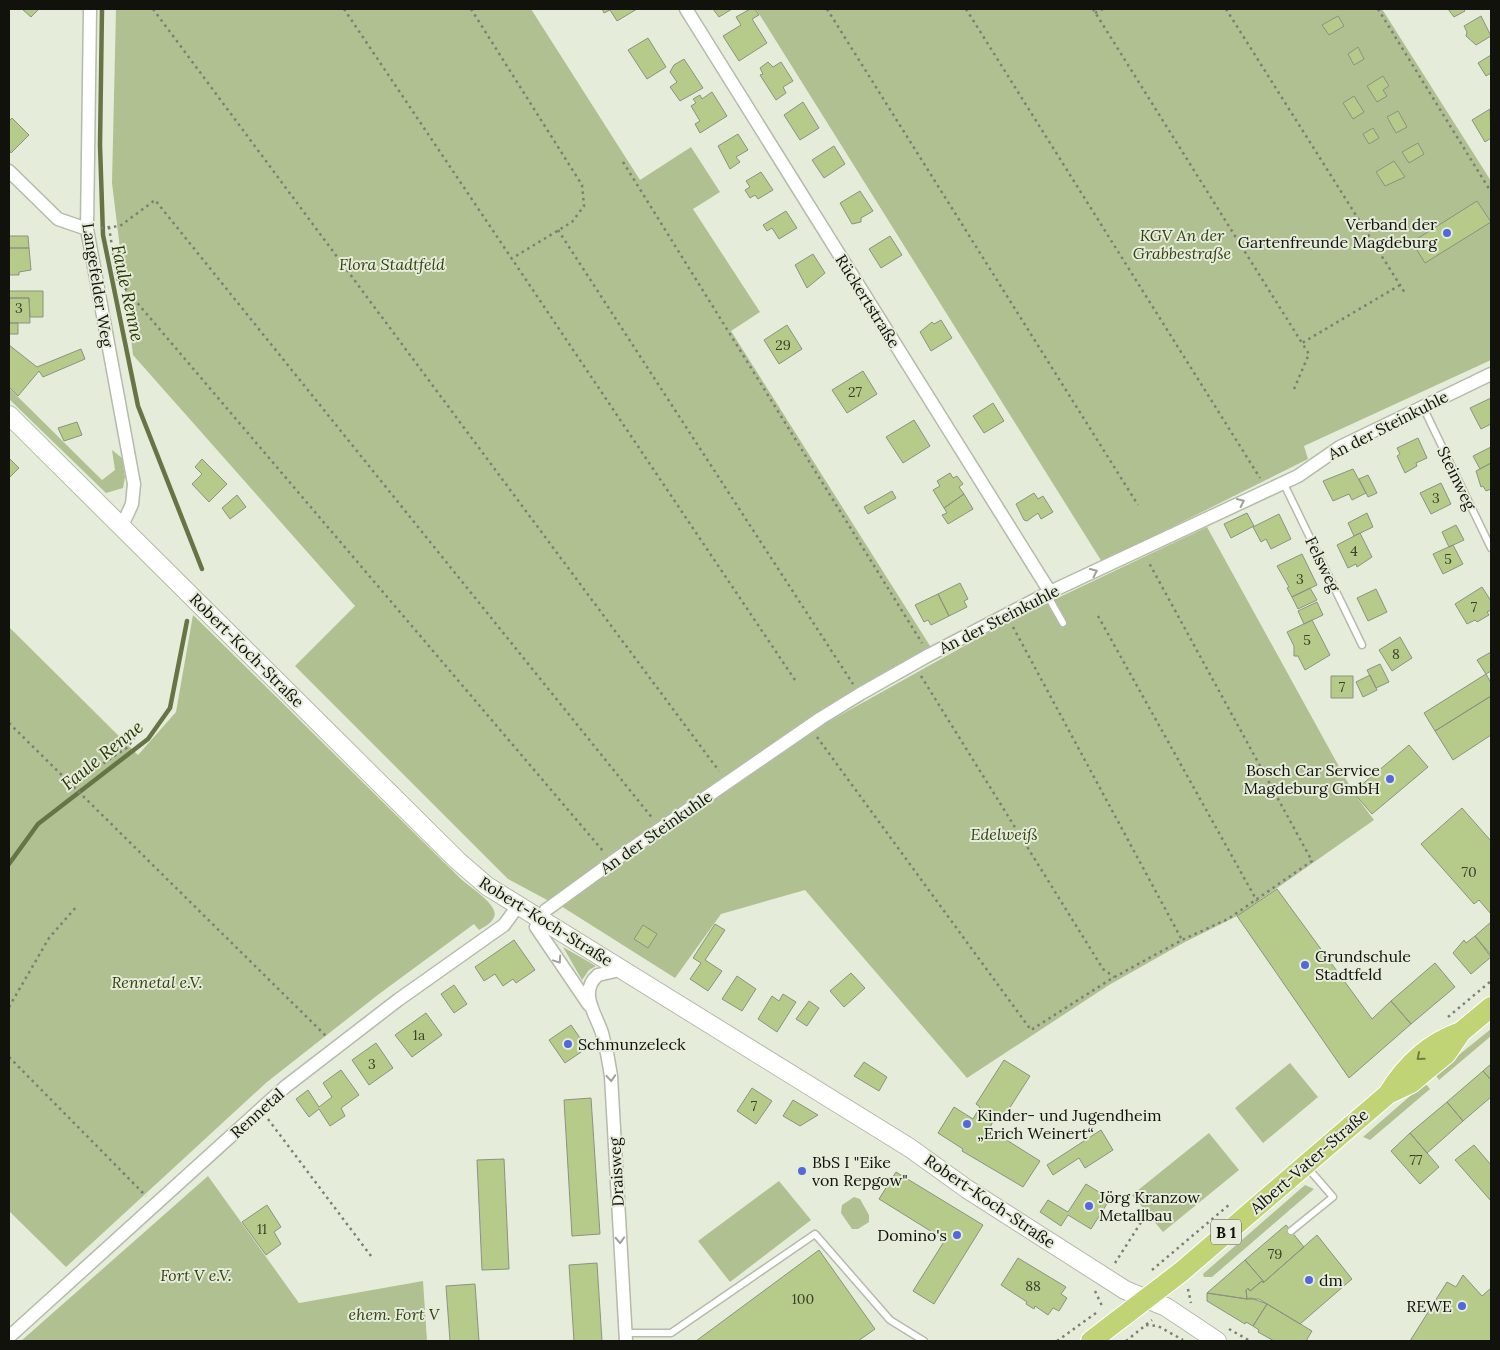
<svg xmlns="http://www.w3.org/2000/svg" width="1500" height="1350" font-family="Lora,serif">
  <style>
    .green { fill: #b0c090 }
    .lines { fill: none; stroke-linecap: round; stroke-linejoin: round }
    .stream { stroke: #677546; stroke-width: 4.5 }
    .building { fill: #b6ca89; stroke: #8c9281 }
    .lane-casing { stroke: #b4bba9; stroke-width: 9 }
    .street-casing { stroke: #b4bba9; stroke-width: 15 }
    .secondary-casing { stroke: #b4bba9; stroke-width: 20 }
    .primary-casing { stroke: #fff; stroke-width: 22 }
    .path { stroke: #7c8074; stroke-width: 2.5; stroke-dasharray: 2.5 4; stroke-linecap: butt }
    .lane { stroke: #fff; stroke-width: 6 }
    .street { stroke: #fff; stroke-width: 12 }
    .secondary { stroke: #fff; stroke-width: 18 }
    .primary { stroke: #c0d476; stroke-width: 20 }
    .oneway { stroke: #9fa09d }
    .oneway2 { stroke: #717d46 }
    .poi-dot { fill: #5468de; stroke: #e6ecda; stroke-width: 2 }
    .labels { text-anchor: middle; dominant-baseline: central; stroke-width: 4; stroke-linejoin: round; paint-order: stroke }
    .number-label { font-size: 14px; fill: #3a402a }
    .shield { fill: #e6ecda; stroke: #505349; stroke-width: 1 }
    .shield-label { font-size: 15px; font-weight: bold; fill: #10120b }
    .poi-label { font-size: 16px; fill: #10120b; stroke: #e6ecda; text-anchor: start }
    .park-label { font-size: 16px; font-style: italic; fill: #344010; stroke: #e6ecda }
    .street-label { font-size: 16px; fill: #10120b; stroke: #e6ecda }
    .water-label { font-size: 18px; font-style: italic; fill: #2b3705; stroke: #e6ecda }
  </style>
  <rect width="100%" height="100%" fill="#e6ecda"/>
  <path class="green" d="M116,9H531L640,180L691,147L720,192L693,209L760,312L731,331L932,649L549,901L508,879L295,666L355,606L133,355L112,183Z
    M756,9H1382L1491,181V360L1304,446L1308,459L1102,562Z
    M9,388L102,480L115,470L112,450L122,458L125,477L123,488L106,493L9,399Z
    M1207,527L1353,792L1374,820L1237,916L1185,942L1109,985L967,1078L805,890L721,914L675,978L561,906L812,731L1009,621Z
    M193,615L462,880C470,887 500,906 494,917C492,923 484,927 479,930L474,924L379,994L267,1082L66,1267L9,1211V627L138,755L176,712Z
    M563,947L596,966L589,970L582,980Z
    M1491,1029V1036L1439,1080L1435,1074Z
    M1290,1063L1318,1097L1263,1143L1235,1108Z
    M1425,1083L1430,1089L1370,1140L1363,1137Z
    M1209,1133L1239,1170L1163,1232L1132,1195Z
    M208,1176L299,1303L423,1281L427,1341H21Z
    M779,1181L811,1220L730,1282L698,1241Z
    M1305,1185L1314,1189L1212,1277H1204L1203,1274Z
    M854,1197L860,1199L869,1215V1222L858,1229H852L841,1213L842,1205Z"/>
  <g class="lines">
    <path class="stream" d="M102,9L100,145L103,235L138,406L202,569
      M9,864L38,824L148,739L170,708L187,621"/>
  </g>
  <path class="building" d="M22,9H39L31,17Z
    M602,9H637L617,21L610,10L604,13Z
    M713,9H732L719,17Z
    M750,9H755L759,15L752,19L767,43L739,61L723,36L741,25L736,17Z
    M1448,9H1463L1465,11L1454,17Z
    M1338,16L1344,26L1329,35L1322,25Z
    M1481,16L1491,36L1476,45L1466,36L1467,32L1464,26Z
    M648,38L666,67L647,79L628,50Z
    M1358,47L1364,59L1354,65L1348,54Z
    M1491,55V73L1486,76L1478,63Z
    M684,59L703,88L680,101L670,87L677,82L670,72L674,65Z
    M768,62L773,67L781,62L793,81L783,87L786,93L776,100L760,75L763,74L760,68Z
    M1383,76L1389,86L1383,90L1387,96L1377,102L1367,86Z
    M712,92L727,116L700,133L695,124L700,121L691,106L696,103L693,99L700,95L702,99Z
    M1354,96L1364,112L1353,119L1343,103Z
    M803,102L819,128L800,140L784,115Z
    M1490,109L1491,138L1485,142L1472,120Z
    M1398,111L1407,127L1396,133L1387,117Z
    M12,118L29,135L11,153L9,150V121Z
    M1373,128L1379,138L1369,144L1363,134Z
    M738,134L748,150L736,157L740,162L730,169L718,146Z
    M1418,143L1424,154L1409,163L1402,152Z
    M834,146L845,164L824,178L812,160Z
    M1394,161L1405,177L1385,186L1376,172Z
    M761,172L773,190L758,199L755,195L750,198L745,190L750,187L746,181Z
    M860,191L873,211L861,218V222L852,224L840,203Z
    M1477,201L1491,222L1425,263L1412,242Z
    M786,211L797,228L779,239L772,228L767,231L763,225Z
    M9,236H28L29,248H9Z
    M890,236L902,255L881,268L869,249Z
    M9,248H29L31,270L19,272V275H9Z
    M813,254L825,273L807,288L795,265Z
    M9,291H43V317H30L29,298H9Z
    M9,298H29L30,323H9Z
    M941,320L952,338L931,351L920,332L932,322L934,324Z
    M9,323H18V334H9Z
    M787,325L802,349L779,364L764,340Z
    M9,345L37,367L81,349L85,359L43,377L39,371L18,396L9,387Z
    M863,371L877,394L847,413L832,390Z
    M1491,398V424L1481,429L1470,408Z
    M993,403L1004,421L984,433L973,416Z
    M914,420L930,446L903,463L886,437Z
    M77,422L82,435L64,441L58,428Z
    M1418,438L1427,458L1416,463L1417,466L1405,473L1397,456L1400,454L1397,448Z
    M1491,447V463L1480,469L1473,456Z
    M9,458L19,468L9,478Z
    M202,459L227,484L209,502L192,484L202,474L195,467Z
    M1491,463V489L1486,491L1483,486L1481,487L1476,471Z
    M1353,469L1366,493L1352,500L1349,494L1333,501L1323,481Z
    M950,473L953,478L957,476L963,484L959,487L964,494L944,508L933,490L940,486L937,481Z
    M1368,475L1377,493L1368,497L1359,479Z
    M1441,483L1451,504L1431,514L1420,493Z
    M892,491L896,498L868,514L864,507Z
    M1034,493L1038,499L1043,496L1053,512L1041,519L1038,513L1027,521L1024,520L1016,504Z
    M964,494L973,509L948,524L942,515L947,513L944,508Z
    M237,495L246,507L230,519L222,508Z
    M1247,513L1254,526L1231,538L1224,524Z
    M1367,513L1373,527L1354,536L1348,523Z
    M1279,514L1291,539L1271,549L1266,539L1261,542L1253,527Z
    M1456,525L1464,540L1449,547L1442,532Z
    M1360,533L1372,557L1357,567L1356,564L1348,568L1337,545Z
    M1453,545L1463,564L1443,574L1433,554Z
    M1302,554L1317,585L1292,597L1287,588L1289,587L1277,566Z
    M960,583L968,599L964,601L967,607L949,616L938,594Z
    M1482,587L1491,601V610L1487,612L1489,615L1477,622L1475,620L1467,624L1455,604Z
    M1310,588L1317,600L1298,609L1292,597Z
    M1376,589L1387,612L1368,621L1357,598Z
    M938,594L949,616L931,625L928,620L924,622L915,605Z
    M1317,602L1323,615L1304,624L1298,611Z
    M1312,620L1330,655L1305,670L1298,656H1294V646L1287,632Z
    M1400,637L1412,658L1392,671L1379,650Z
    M1491,652V671L1486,674L1477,660Z
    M1380,664L1389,682L1376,688L1367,670Z
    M1486,674L1491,683V696L1435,731L1424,713Z
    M1370,675L1377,690L1363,697L1356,682Z
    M1331,676H1353V698H1331Z
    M1491,696V735L1453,760L1435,731Z
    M1409,745L1428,767L1372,814L1353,792Z
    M1462,808L1491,841V914L1479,900L1474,904L1421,844Z
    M1277,889L1372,1019L1391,1001L1411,1024L1349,1078L1237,916Z
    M1491,922V955L1475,936Z
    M715,924L725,930L705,960L722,971L708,991L690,979L701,963L693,958Z
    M643,925L657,934L648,948L634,939Z
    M1475,936L1491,957L1471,974L1453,953L1464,940L1466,943Z
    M514,940L535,970L516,983L513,979L503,986L495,974L484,981L475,967Z
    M1435,963L1455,987L1411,1024L1391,1001Z
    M851,973L865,988L844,1007L830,991Z
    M737,976L756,989L742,1011L722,999Z
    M454,985L467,1004L454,1013L441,994Z
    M783,994L796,1002L777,1032L758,1019L772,996L779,1001Z
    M809,1001L819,1008L807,1026L796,1019Z
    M426,1013L442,1035L412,1057L395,1035Z
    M571,1025L587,1048L565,1063L549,1040Z
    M376,1043L393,1068L369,1085L352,1060Z
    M1004,1060L1030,1076L1002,1120L996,1116L989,1129L1040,1161L1023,1187L962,1151L963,1149L938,1133L954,1107L973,1119L980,1107L976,1104Z
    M864,1062L887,1077L879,1091L854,1076Z
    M1491,1064V1080L1483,1071Z
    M341,1070L359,1095L341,1108L345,1116L330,1126L319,1109L309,1117L296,1099L308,1090L319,1107L332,1097L323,1083Z
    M1483,1071L1491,1080V1097L1463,1121L1447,1102Z
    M752,1088L772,1101L756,1124L737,1111Z
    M591,1098L600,1234L572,1236L564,1100Z
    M793,1100L818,1115L800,1126L783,1116Z
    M1447,1102L1463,1121L1427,1153L1410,1133Z
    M1101,1130L1113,1150L1085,1168L1079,1158L1053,1175L1047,1165Z
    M1410,1133L1439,1167L1420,1184L1391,1151Z
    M1474,1145L1491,1165V1201L1455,1160Z
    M504,1159L509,1269L482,1270L477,1160Z
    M896,1172L983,1225L934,1304L913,1291L945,1240L879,1199Z
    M1086,1184L1110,1199L1091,1229L1068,1215L1061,1226L1040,1212L1048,1200L1068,1212Z
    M267,1205L281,1227L274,1232L281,1244L266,1255L242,1222Z
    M1286,1225L1304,1247L1264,1282L1245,1260Z
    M1317,1235L1352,1279L1300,1324L1259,1299H1247L1246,1290L1248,1288L1250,1291L1262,1281L1263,1283Z
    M819,1250L875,1329L858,1341H696Z
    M1018,1258L1066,1287L1061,1294L1067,1298L1059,1311L1053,1308L1048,1315L1035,1306L1034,1309L1026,1304L1027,1302L1001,1285Z
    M1245,1260L1264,1282L1262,1281L1250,1291L1248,1288L1246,1290L1247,1299L1207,1293Z
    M597,1263L602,1341H574L569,1265Z
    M1463,1275L1482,1296L1491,1288V1341H1410L1447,1282L1456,1287Z
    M475,1284L479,1341H450L446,1286Z
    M1207,1293L1247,1299L1251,1298L1267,1304L1253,1326L1246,1322L1245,1324L1207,1301Z
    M1267,1304L1312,1331L1306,1341H1274L1258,1332L1259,1330L1253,1326Z"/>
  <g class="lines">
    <defs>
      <path id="lane" d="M1423,407L1491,548
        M1283,482L1362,645
        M1050,593V600L1063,623
        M1291,1231L1333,1197L1307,1167
        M626,1333H671L815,1234L890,1320L924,1341"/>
      <path id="street" d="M90,9L87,229L134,484L132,504L122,526
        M686,9L1050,592
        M9,171L58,219L87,229
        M624,969L598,975C578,992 596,1014 602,1033C606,1047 609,1061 611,1076L626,1341
        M589,1005L536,927L546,910L612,862L821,718L860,694L929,655L1050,592L1298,476L1340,447L1491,374
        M9,1337L285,1087L398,1000L504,925L518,906"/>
      <path id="secondary" d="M9,415L458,861L487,886L910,1148L967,1189L1125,1290L1166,1307L1217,1341"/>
      <path id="primary" d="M1388,1094C1405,1066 1429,1043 1461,1032
        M1091,1341L1181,1272L1388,1094L1411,1083L1424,1072L1446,1054L1461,1032L1491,1007"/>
    </defs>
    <use href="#lane" class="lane-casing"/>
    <use href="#street" class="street-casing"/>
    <use href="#secondary" class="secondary-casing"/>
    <use href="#primary" class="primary-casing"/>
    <path class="path" d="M153,9L719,771
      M344,9L797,683
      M471,9L582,185L584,206L572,222L511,259
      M827,9L1138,505
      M966,9L1260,478
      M1093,9L1302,343
      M1226,9L1405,293
      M1378,9L1491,192
      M1095,13L1103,9
      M623,162L922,643
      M109,227L117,279L603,851
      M101,228L120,226L155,200L653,819
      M558,230L853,684
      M1294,389L1309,354L1302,343L1400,285
      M1098,616L1257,901
      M1013,627L1182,940
      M921,676L1103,969L1114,977
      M9,723L327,1037
      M817,737L1031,1030L1111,979L1182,940L1228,919L1312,861L1148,561
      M71,785L128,747L136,735
      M9,1007L49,938L77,906
      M1448,1017L1491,981
      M9,1057L146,1196
      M268,1119L371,1256
      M1115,1263L1147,1213
      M1152,1270L1230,1204
      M1188,1289L1191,1303
      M1095,1291L1103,1308
      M1146,1325L1158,1326L1183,1340
      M1229,1329L1250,1341
      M1057,1341L1096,1313
      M1126,1341L1152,1320"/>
    <use href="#lane" class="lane"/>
    <use href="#street" class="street"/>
    <use href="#secondary" class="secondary"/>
    <use href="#primary" class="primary"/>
  </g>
  <defs><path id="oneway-chevron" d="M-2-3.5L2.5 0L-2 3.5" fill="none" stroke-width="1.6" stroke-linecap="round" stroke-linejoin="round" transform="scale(1.25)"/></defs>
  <g class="oneway">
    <use href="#oneway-chevron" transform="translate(1241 502) rotate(-25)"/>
    <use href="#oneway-chevron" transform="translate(1094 572) rotate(-25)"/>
    <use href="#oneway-chevron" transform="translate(558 960) rotate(56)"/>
    <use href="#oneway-chevron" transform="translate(611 1078) rotate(86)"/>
    <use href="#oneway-chevron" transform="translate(620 1240) rotate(87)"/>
  </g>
  <use class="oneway2" href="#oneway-chevron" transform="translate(1420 1057) rotate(140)"/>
  <g class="poi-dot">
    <circle cx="1447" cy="233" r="5"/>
    <circle cx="1390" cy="779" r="5"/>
    <circle cx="1305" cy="965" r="5"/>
    <circle cx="568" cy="1044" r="5"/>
    <circle cx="967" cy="1124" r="5"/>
    <circle cx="802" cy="1171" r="5"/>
    <circle cx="1089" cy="1206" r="5"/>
    <circle cx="957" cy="1235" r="5"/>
    <circle cx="1309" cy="1280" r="5"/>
    <circle cx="1462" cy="1306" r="5"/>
  </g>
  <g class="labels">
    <g class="number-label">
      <text x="19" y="308">3</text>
      <text x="783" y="345">29</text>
      <text x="855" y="392">27</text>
      <text x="1436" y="498">3</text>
      <text x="1354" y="551">4</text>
      <text x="1448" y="559">5</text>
      <text x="1300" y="579">3</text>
      <text x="1474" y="607">7</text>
      <text x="1307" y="640">5</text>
      <text x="1396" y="654">8</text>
      <text x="1342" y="687">7</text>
      <text x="1469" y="872">70</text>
      <text x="419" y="1035">1a</text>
      <text x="372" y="1064">3</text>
      <text x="754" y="1106">7</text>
      <text x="1416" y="1160">77</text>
      <text x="262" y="1229">11</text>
      <text x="1275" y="1254">79</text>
      <text x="1033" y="1286">88</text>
      <text x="803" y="1299">100</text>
    </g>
    <rect class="shield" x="1211" y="1219.5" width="30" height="25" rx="4"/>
    <g class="shield-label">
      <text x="1226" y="1232">B 1</text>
    </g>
    <g class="poi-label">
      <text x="1437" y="224" text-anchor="end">Verband der<tspan x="1437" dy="18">Gartenfreunde Magdeburg</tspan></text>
      <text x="1380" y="770" text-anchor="end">Bosch Car Service<tspan x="1380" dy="18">Magdeburg GmbH</tspan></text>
      <text x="1315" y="956">Grundschule<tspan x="1315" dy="18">Stadtfeld</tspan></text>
      <text x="578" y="1044">Schmunzeleck</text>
      <text x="977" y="1115">Kinder- und Jugendheim<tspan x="977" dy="18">„Erich Weinert“</tspan></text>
      <text x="812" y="1162">BbS I "Eike<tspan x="812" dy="18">von Repgow"</tspan></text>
      <text x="1099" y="1197">Jörg Kranzow<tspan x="1099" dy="18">Metallbau</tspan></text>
      <text x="947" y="1235" text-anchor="end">Domino's</text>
      <text x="1319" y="1280">dm</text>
      <text x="1452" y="1306" text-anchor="end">REWE</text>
    </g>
    <g class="park-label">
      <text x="1182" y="235">KGV An der<tspan x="1182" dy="18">Grabbestraße</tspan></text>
      <text x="392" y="264">Flora Stadtfeld</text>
      <text x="1004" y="834">Edelweiß</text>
      <text x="157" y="982">Rennetal e.V.</text>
      <text x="196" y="1275">Fort V e.V.</text>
      <text x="394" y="1314">ehem. Fort V</text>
    </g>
    <g class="street-label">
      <text transform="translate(98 285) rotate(81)">Langefelder Weg</text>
      <text transform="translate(868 301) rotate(58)">Rückertstraße</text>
      <text transform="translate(1388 425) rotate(-27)">An der Steinkuhle</text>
      <text transform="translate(1457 478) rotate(64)">Steinweg</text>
      <text transform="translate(1323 564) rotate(64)">Felsweg</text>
      <text transform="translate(999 619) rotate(-27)">An der Steinkuhle</text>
      <text transform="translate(247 650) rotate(45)">Robert-Koch-Straße</text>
      <text transform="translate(656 832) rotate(-35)">An der Steinkuhle</text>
      <text transform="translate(546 921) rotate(32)">Robert-Koch-Straße</text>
      <text transform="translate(257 1113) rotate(-42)">Rennetal</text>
      <text transform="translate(1309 1161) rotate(-41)">Albert-Vater-Straße</text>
      <text transform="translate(616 1172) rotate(-93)">Draisweg</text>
      <text transform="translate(990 1201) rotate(34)">Robert-Koch-Straße</text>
    </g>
    <g class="water-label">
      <text transform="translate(128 293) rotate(78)">Faule Renne</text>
      <text transform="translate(102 755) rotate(-39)">Faule Renne</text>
    </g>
  </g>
  <rect width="1500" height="1350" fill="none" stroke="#10120b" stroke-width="20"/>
</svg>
